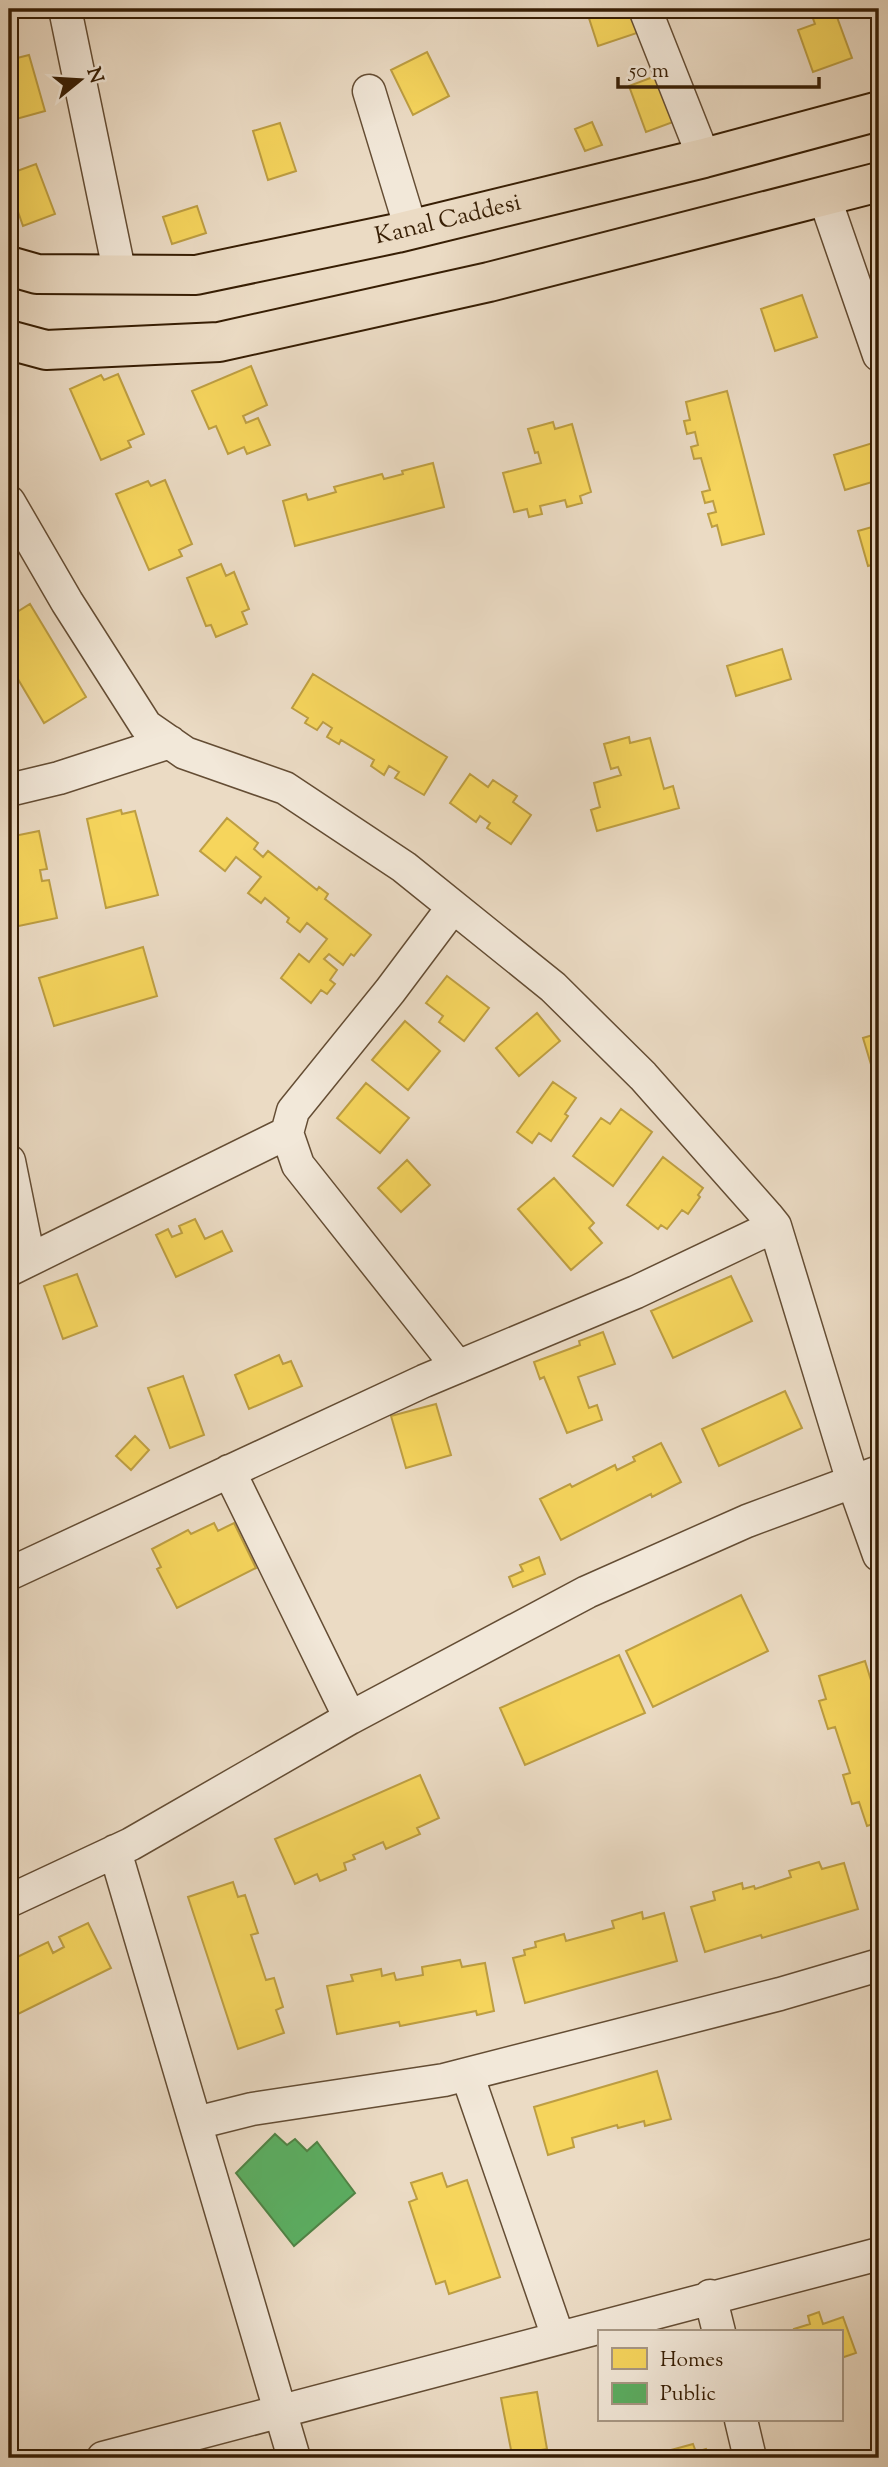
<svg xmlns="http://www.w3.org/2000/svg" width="888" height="2467" font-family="'Sorts Mill Goudy',serif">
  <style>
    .homes { fill: #f6d55c; stroke: #bd9e42; stroke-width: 2 }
    .public { fill: #5aae61; stroke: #508345; stroke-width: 2 }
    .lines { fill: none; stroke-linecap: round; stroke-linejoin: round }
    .minor-casing { stroke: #644d34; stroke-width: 35 }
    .major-casing { stroke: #371e04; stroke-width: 42 }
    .minor { stroke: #f2e8d9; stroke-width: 32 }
    .major { stroke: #ebdbc4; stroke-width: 38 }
    .labels { text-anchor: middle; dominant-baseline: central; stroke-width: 7; stroke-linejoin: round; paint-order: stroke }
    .street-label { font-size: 24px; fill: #371e04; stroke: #f2e8d9 }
  </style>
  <rect width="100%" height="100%" fill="#ebdbc4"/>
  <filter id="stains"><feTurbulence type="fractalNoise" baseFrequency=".00286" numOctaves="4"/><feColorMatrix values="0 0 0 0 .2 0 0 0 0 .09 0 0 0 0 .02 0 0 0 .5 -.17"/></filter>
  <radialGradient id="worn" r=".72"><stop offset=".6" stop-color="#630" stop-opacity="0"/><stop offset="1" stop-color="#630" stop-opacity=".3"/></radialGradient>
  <path class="homes" d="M586,9H635L643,31L598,46Z
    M834,9L852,58L813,72L798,30L815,24L812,16Z
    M427,52L449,96L413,115L391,70Z
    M29,55L45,111L9,121V60Z
    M666,72L684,118L646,132L629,86Z
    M592,122L602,145L585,151L575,129Z
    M280,123L296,171L268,180L253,131Z
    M36,164L55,214L23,226L9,186V174Z
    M197,206L206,233L172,244L163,217Z
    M802,295L817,337L775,351L761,309Z
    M251,366L267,405L243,416L246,423L258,418L270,445L247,454L244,447L228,454L216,426L209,429L192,391Z
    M118,374L144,434L128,441L131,447L101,460L70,389L101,375L104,380Z
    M727,391L764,534L722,545L717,525L712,527L708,514L716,512L713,501L705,503L702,492L710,490L701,458L694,459L691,447L698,445L695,432L687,434L684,421L690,420L686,402Z
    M553,422L555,429L572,424L591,492L580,496L582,503L567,507L565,500L540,506L542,514L529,517L527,509L514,512L503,473L541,463L538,452L535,453L528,429Z
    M879,441V480L845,490L834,455Z
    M433,463L444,507L295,546L283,501L306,494L308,500L336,492L334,487L382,474L384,479L403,474L402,471Z
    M165,480L192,544L179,550L182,556L149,570L116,494L148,481L151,486Z
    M879,525V563L868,566L858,531Z
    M221,564L226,576L234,572L249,609L242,612L247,624L216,637L211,625L206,626L187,578Z
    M30,604L86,697L44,723L9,664V617Z
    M782,649L791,679L736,696L727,666Z
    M313,674L447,757L424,795L395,778L399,772L389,766L384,775L371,766L374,760L341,740L339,744L327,737L332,728L323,722L317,730L305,723L308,718L292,708Z
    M879,709V742L871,720L876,717L874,711Z
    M629,737L630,743L650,738L664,789L673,786L679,808L597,831L591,810L600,807L594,783L621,775L618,767L611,769L604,744Z
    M470,774L488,787L493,780L517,796L513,802L531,815L511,844L487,828L490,823L480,816L476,822L450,803Z
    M121,810L122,814L135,811L158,895L106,908L87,819Z
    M227,818L258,843L254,849L263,857L268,851L317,890L319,887L328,894L325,899L371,935L354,956L351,954L343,965L329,954L324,959L337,970L330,980L335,984L327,994L321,990L311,1003L281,978L299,954L309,962L327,939L307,923L300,932L287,922L289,918L265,898L261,903L248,893L261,877L236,857L225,871L200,851Z
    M39,831L47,869L40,870L42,881L49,880L57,918L9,928V837Z
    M143,947L157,996L54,1026L39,978Z
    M447,976L489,1008L464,1041L439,1022L443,1016L426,1003Z
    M537,1013L560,1041L519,1076L496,1048Z
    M405,1021L440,1051L408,1090L372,1060Z
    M879,1033V1091L863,1038Z
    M553,1082L576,1098L565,1114L568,1116L551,1141L539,1133L532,1143L517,1132Z
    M366,1083L409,1118L380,1153L337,1118Z
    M621,1109L652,1132L613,1186L573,1156L601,1118L610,1124Z
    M663,1157L703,1188L698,1195L700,1197L688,1214L682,1210L667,1229L661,1225L658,1229L627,1205Z
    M407,1160L430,1185L401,1212L378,1188Z
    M554,1178L594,1223L589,1228L602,1243L571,1270L518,1209Z
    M195,1219L205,1239L222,1231L232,1251L176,1277L156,1235L168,1229L172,1237L182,1233L179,1226Z
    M77,1274L97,1326L63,1339L44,1286Z
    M731,1276L752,1321L673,1358L651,1311Z
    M603,1332L615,1364L578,1377L589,1408L597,1405L602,1420L567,1433L544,1377L540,1379L534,1362L580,1345L579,1341Z
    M279,1355L283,1364L291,1361L302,1386L249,1409L235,1375Z
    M183,1376L204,1435L170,1448L148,1388Z
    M785,1391L802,1428L719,1466L702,1429Z
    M436,1404L451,1455L406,1468L391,1416Z
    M135,1436L149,1450L131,1470L116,1456Z
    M661,1443L681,1482L652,1497L651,1494L561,1540L540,1499L570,1484L572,1487L615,1465L617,1470L635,1461L633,1457Z
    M214,1523L218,1531L234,1523L256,1568L177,1608L157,1569L161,1567L152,1549L188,1530L191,1534Z
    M539,1557L545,1574L513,1587L509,1577L523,1571L520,1565Z
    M741,1595L768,1651L653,1707L626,1651Z
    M619,1655L645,1713L525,1765L500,1708Z
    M865,1661L879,1706V1822L867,1826L859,1802L852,1804L843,1775L850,1773L835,1727L828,1729L819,1701L826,1699L819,1676Z
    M420,1775L439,1818L417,1828L420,1834L386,1849L383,1842L353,1855L355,1859L344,1863L346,1870L320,1881L317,1874L295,1884L275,1839Z
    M819,1862L822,1869L844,1863L858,1909L762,1938L761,1935L705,1952L691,1907L715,1900L713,1892L742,1883L743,1889L754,1886L755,1889L791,1877L789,1871Z
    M233,1882L238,1897L245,1895L258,1933L251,1935L266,1980L274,1978L283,2007L276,2010L284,2033L238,2049L188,1897Z
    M642,1912L643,1919L664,1913L677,1961L525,2003L513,1958L525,1955L524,1950L536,1947L535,1942L564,1934L566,1941L614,1928L612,1921Z
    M88,1923L111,1968L16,2015L14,2013L9,2015V1961L48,1942L53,1953L64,1947L59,1937Z
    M460,1960L462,1967L485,1963L494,2011L477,2015L476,2011L400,2026L399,2022L337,2034L327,1986L353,1981L351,1975L381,1969L382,1976L394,1973L396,1980L423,1975L422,1967Z
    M657,2071L671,2119L645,2126L644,2121L618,2128L617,2125L572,2138L574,2147L548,2155L534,2107Z
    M442,2173L447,2187L467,2180L500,2277L449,2294L445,2281L436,2284L409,2202L417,2199L411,2183Z
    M819,2312L823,2324L843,2317L856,2353L841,2358V2332H795L794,2329L810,2324L808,2316Z
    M537,2392L547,2449L512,2455L501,2398Z
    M693,2444L696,2452L706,2449L709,2458H661L660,2453Z"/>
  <path class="public" d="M275,2134L287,2145L295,2139L307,2151L317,2142L355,2193L294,2246L236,2173Z"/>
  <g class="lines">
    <defs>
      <path id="minor" d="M65,9L120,275
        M645,9L704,158
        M369,91L411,229
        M824,196L879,355
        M9,502L67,602L146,726L185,753L285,788L404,867L553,987L643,1076L767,1216L775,1226L853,1482L879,1555
        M9,790L59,778L170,742
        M453,907L390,991L293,1111L287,1133L298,1165L458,1367
        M9,1161L29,1260
        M9,1270L287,1133
        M229,1471L350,1718
        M9,1574L424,1381L636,1292L775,1226
        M115,1851L294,2458
        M9,1901L131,1844L350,1718L587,1592L747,1521L879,1472
        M467,2074L558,2337
        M196,2123L252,2109L444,2080L780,1994L879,1965
        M710,2296L719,2332
        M741,2420L750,2458
        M103,2458L879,2254"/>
      <g id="major">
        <path id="s1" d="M9,266L37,274L196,275L397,233L704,158L879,111"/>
        <path d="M9,340L46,350L219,342L489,282L879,182"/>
      </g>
    </defs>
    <use href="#minor" class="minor-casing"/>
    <use href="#major" class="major-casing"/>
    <use href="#minor" class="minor"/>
    <use href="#major" class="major"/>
  </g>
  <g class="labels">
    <g class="street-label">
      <text stroke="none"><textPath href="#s1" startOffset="446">Kanal Caddesi</textPath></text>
    </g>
  </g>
  <rect width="888" height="2467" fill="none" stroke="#ebdbc4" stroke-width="35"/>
  <rect x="10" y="10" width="867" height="2446" fill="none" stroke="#371e04" stroke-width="3.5"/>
  <rect x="18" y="18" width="853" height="2432" fill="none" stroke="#371e04" stroke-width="2"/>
  <rect x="598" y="2330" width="245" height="91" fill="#f2e8d9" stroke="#a79784" stroke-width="2"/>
  <rect x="612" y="2348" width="35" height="21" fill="#f6d55c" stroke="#a79784" stroke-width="2"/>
  <text x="660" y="2366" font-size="21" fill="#371e04">Homes</text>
  <rect x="612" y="2383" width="35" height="21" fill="#5aae61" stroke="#a79784" stroke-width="2"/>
  <text x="660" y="2400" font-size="21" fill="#371e04">Public</text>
  <g transform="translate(80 80) rotate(72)" stroke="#f2e8d9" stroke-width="5" paint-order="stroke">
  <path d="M0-5L12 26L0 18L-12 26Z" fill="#371e04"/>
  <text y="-10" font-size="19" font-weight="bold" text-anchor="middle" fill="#371e04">N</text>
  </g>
  <path d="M618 77v10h201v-10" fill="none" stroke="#371e04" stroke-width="3.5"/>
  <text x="629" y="77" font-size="21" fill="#371e04" stroke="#f2e8d9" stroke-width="5" paint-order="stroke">50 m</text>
  <rect width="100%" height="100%" filter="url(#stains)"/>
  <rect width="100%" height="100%" fill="url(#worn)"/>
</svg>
